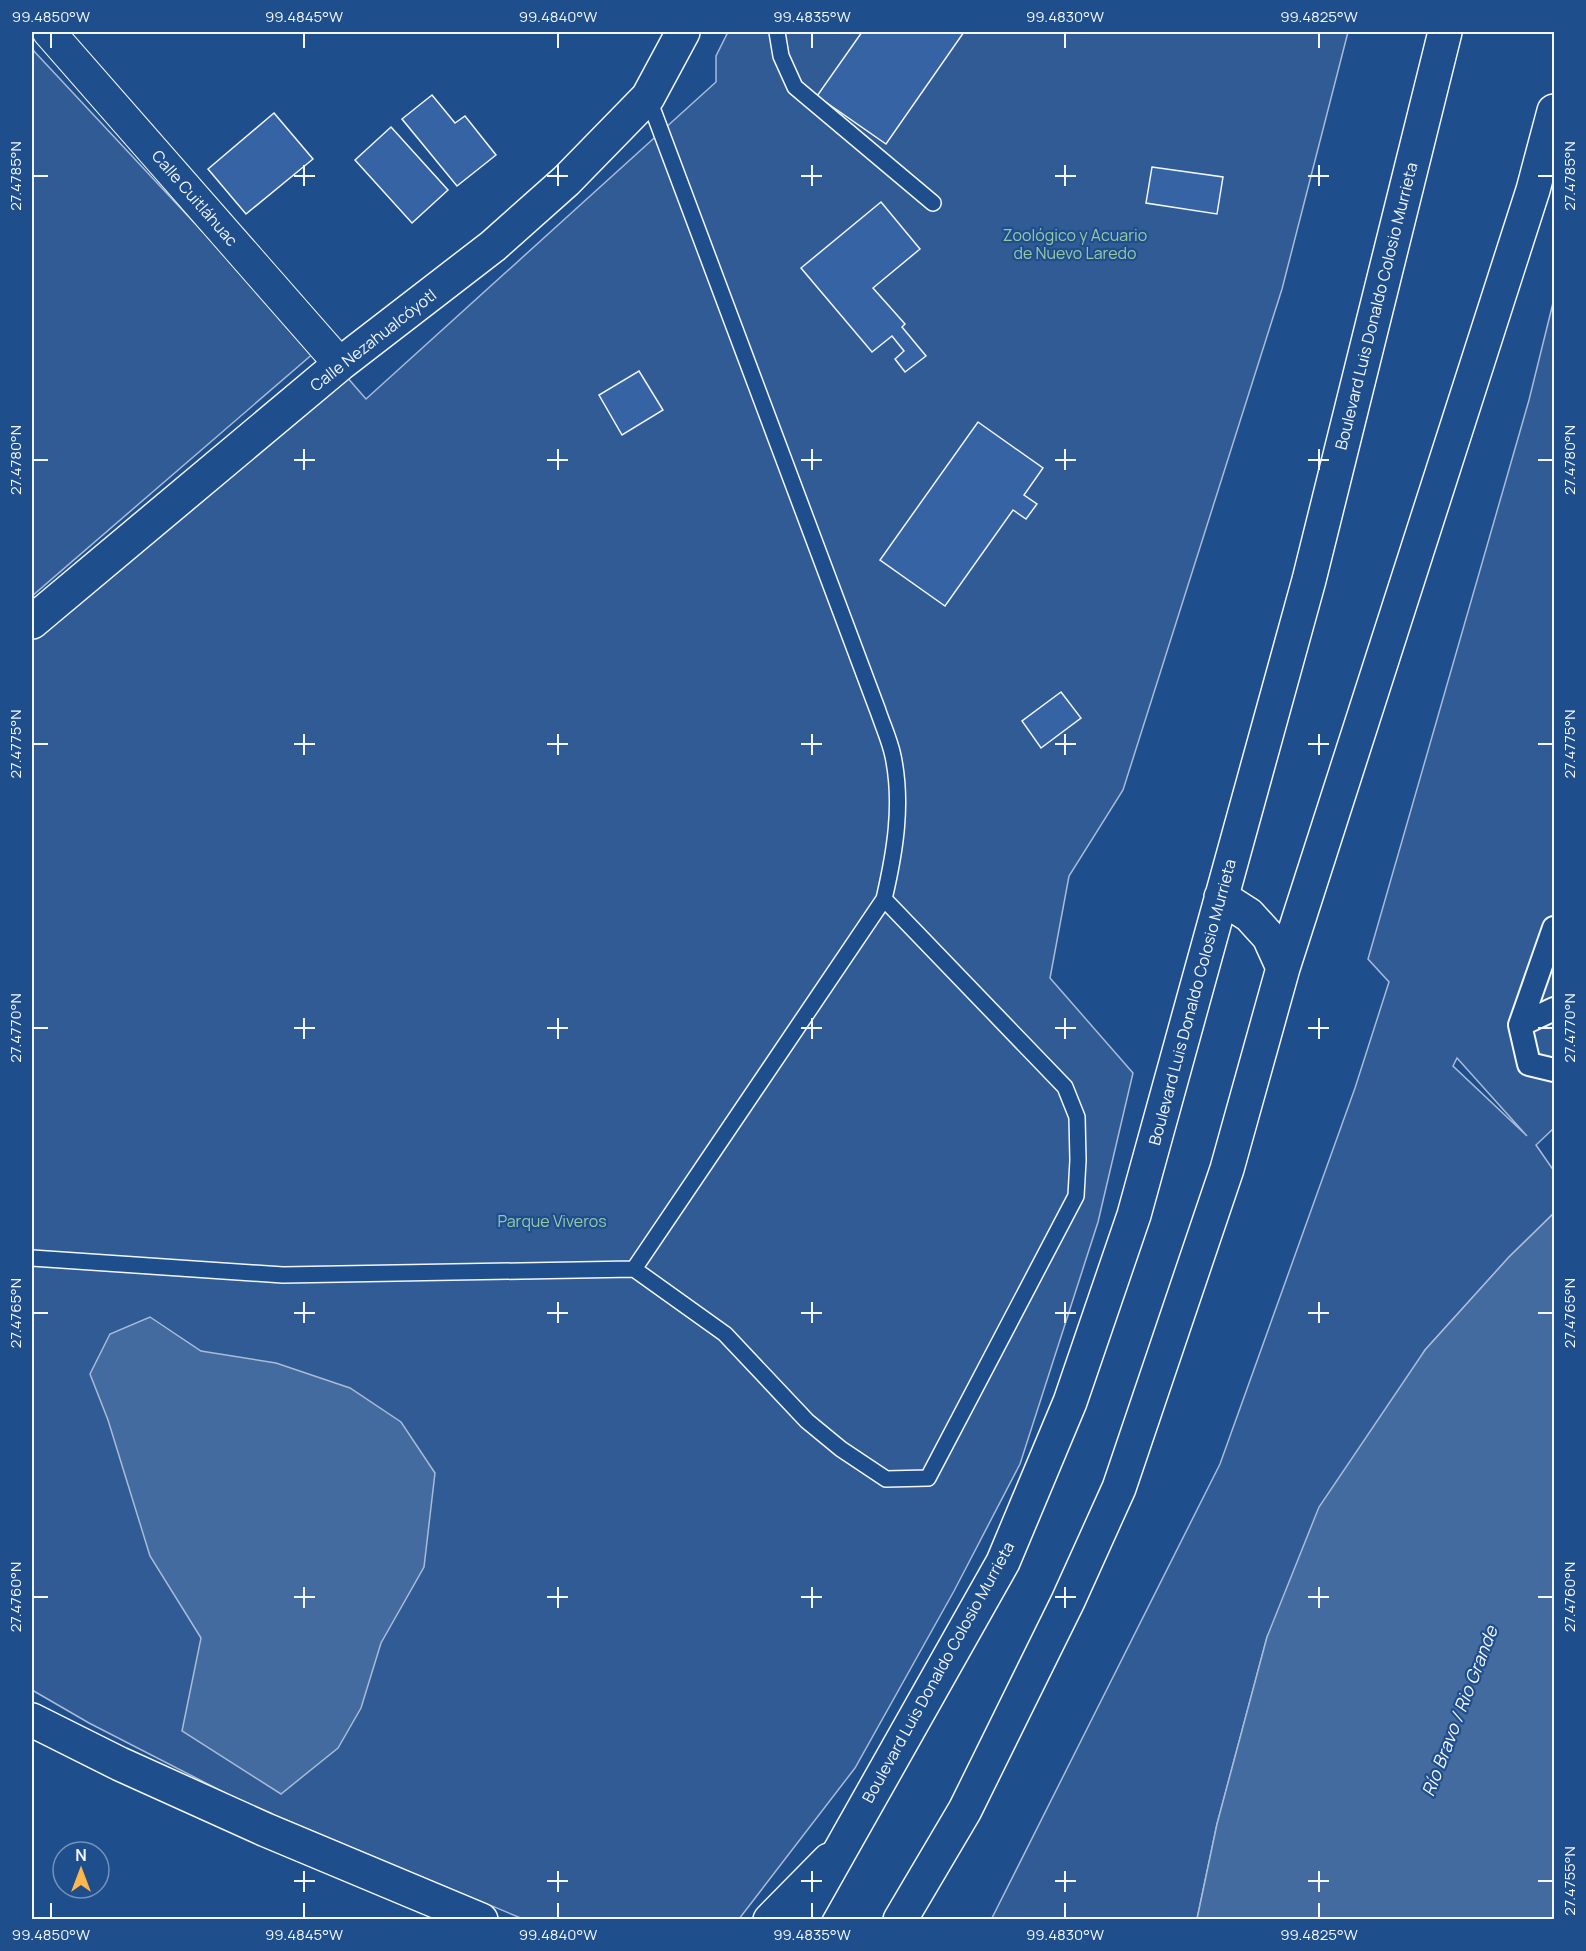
<svg xmlns="http://www.w3.org/2000/svg" width="1586" height="1951" font-family="Manrope,sans-serif">
  <style>
    .built { fill: #305b95; stroke: #a8bbd7; stroke-width: 1.5; fill-rule: evenodd }
    .water { fill: #446ba0; stroke: #a8bbd7; stroke-width: 1.5 }
    .building { fill: #3563a3; stroke: #f2f6ff; stroke-width: 1.5 }
    .lines { fill: none; stroke-linecap: round; stroke-linejoin: round }
    .service-casing { stroke: #f2f6ff; stroke-width: 18 }
    .pedestrian-casing { stroke: #f2f6ff; stroke-width: 26 }
    .minor-casing { stroke: #f2f6ff; stroke-width: 34 }
    .tertiary-casing { stroke: #f2f6ff; stroke-width: 36 }
    .trunk-casing { stroke: #f2f6ff; stroke-width: 36 }
    .service { stroke: #1f4e8c; stroke-width: 15 }
    .pedestrian { stroke: #1f4e8c; stroke-width: 22 }
    .minor { stroke: #1f4e8c; stroke-width: 32 }
    .tertiary { stroke: #1f4e8c; stroke-width: 33 }
    .trunk { stroke: #1f4e8c; stroke-width: 33 }
    .ticks { fill: none; stroke: #f2f6ff; stroke-width: 2 }
    .labels { text-anchor: middle; dominant-baseline: central; stroke-width: 4.5; stroke-linejoin: round; paint-order: stroke }
    .street-label { font-size: 16px; fill: #f2f6ff; stroke: #1f4e8c }
    .park-label { font-size: 16px; fill: #97c8a6; stroke: #1f4e8c }
    .water-label { font-size: 18px; font-style: italic; fill: #f2f6ff; stroke: #1f4e8c }
    .neatline { fill: none; stroke: #f2f6ff; stroke-width: 2 }
    .ticks-label { font-size: 15px; text-anchor: middle; fill: #f2f6ff }
  </style>
  <rect width="100%" height="100%" fill="#1f4e8c"/>
  <path class="built" d="M728,32H1348L1282,289L1123,790L1069,876L1050,978L1133,1073L1098,1222L1020,1464L954,1591L855,1768L739,1919H523L239,1800L89,1723L32,1690V633L346,376L366,399L716,82V56Z
    M32,49L315,352L32,596Z
    M1554,299V1128L1536,1145L1554,1171V1213L1509,1257L1425,1350L1267,1637L1217,1824L1197,1919L991,1920L1220,1464L1355,1088L1389,982L1368,959L1529,400ZM1457,1058L1527,1136L1453,1066Z"/>
  <path class="water" d="M1554,1213V1919H1197L1217,1824L1267,1637L1319,1507L1425,1350L1509,1257Z
    M150,1317L201,1351L276,1363L350,1388L401,1422L435,1473L424,1567L381,1643L361,1708L338,1748L281,1794L182,1731L201,1638L150,1556L108,1420L90,1374L110,1334Z"/>
  <path class="building" d="M862,32H964L886,144L817,96Z
    M432,95L455,123L465,116L496,155L457,186L402,119Z
    M274,113L313,159L246,214L208,169Z
    M391,127L448,190L412,223L355,160Z
    M1152,167L1223,177L1217,214L1146,203Z
    M881,202L920,249L873,288L905,324L902,327L926,356L905,372L895,359L904,351L892,336L872,352L801,268Z
    M639,371L663,410L622,435L599,395Z
    M978,422L1043,468L1024,495L1037,504L1026,519L1013,510L945,606L880,560Z
    M1061,692L1081,718L1041,748L1022,721Z"/>
  <g class="lines">
    <defs>
      <path id="service" d="M777,32L781,56L795,87L933,203
        M32,1258L283,1275L634,1269L725,1334L807,1421L841,1449L886,1479L928,1478L1076,1196L1078,1160L1077,1117L1065,1087L884,899
        M634,1269L884,899C895,852 903,804 893,756C890,741 883,726 878,711L648,97"/>
      <path id="pedestrian" d="M1554,928L1520,1025L1529,1064L1554,1070
        M1520,1025L1554,1009"/>
      <path id="minor" d="M49,32L340,364"/>
      <path id="tertiary" d="M32,622L340,364L493,246L566,181L648,97L683,32
        M32,1720L120,1764L266,1830L481,1920
        M770,1920L829,1860"/>
      <path id="trunk" d="M1221,897L1249,915L1269,937L1283,968
        M801,1920L1003,1562L1070,1402L1134,1215L1309,580L1445,32
        M900,1920L965,1810L1068,1601L1119,1488L1227,1169L1283,968L1533,190L1554,111"/>
    </defs>
    <use href="#service" class="service-casing"/>
    <use href="#pedestrian" class="pedestrian-casing"/>
    <use href="#minor" class="minor-casing"/>
    <use href="#tertiary" class="tertiary-casing"/>
    <use href="#trunk" class="trunk-casing"/>
    <use href="#service" class="service"/>
    <use href="#pedestrian" class="pedestrian"/>
    <use href="#minor" class="minor"/>
    <use href="#tertiary" class="tertiary"/>
    <use href="#trunk" class="trunk"/>
  </g>
  <path class="ticks" d="M51,33V48M304,33V48M558,33V48M812,33V48M1065,33V48M1319,33V48M304,165V186M558,165V186M812,165V186M1065,165V186M1319,165V186M33,176H48M294,176H315M547,176H568M801,176H822M1055,176H1076M1308,176H1329M1538,176H1553M304,449V470M558,449V470M812,449V470M1065,449V470M1319,449V470M33,460H48M294,460H315M547,460H568M801,460H822M1055,460H1076M1308,460H1329M1538,460H1553M304,734V755M558,734V755M812,734V755M1065,734V755M1319,734V755M33,744H48M294,744H315M547,744H568M801,744H822M1055,744H1076M1308,744H1329M1538,744H1553M304,1018V1039M558,1018V1039M812,1018V1039M1065,1018V1039M1319,1018V1039M33,1028H48M294,1028H315M547,1028H568M801,1028H822M1055,1028H1076M1308,1028H1329M1538,1028H1553M304,1302V1323M558,1302V1323M812,1302V1323M1065,1302V1323M1319,1302V1323M33,1313H48M294,1313H315M547,1313H568M801,1313H822M1055,1313H1076M1308,1313H1329M1538,1313H1553M304,1587V1608M558,1587V1608M812,1587V1608M1065,1587V1608M1319,1587V1608M33,1597H48M294,1597H315M547,1597H568M801,1597H822M1055,1597H1076M1308,1597H1329M1538,1597H1553M304,1871V1892M558,1871V1892M812,1871V1892M1065,1871V1892M1319,1871V1892M294,1881H315M547,1881H568M801,1881H822M1055,1881H1076M1308,1881H1329M1538,1881H1553M51,1903V1918M304,1903V1918M558,1903V1918M812,1903V1918M1065,1903V1918M1319,1903V1918"/>
  <g class="labels">
    <g class="street-label">
      <text transform="translate(195 198) rotate(49)">Calle Cuitláhuac</text>
      <text transform="translate(1376 306) rotate(-76)">Boulevard Luis Donaldo Colosio Murrieta</text>
      <text transform="translate(373 340) rotate(-38)">Calle Nezahualcóyotl</text>
      <text transform="translate(1192 1002) rotate(-75)">Boulevard Luis Donaldo Colosio Murrieta</text>
      <text transform="translate(938 1672) rotate(-61)">Boulevard Luis Donaldo Colosio Murrieta</text>
    </g>
    <g class="park-label">
      <text x="1075" y="235">Zoológico y Acuario<tspan x="1075" dy="18">de Nuevo Laredo</tspan></text>
      <text x="552" y="1221">Parque Viveros</text>
    </g>
    <g class="water-label">
      <text transform="translate(1459 1711) rotate(-69)">Río Bravo / Rio Grande</text>
    </g>
  </g>
  <rect width="1586" height="1951" fill="none" stroke="#1f4e8c" stroke-width="66"/>
  <g transform="translate(81 1870)"><circle r="28" fill="#1f4e8c" stroke="#7391ba" stroke-width="1.5"/>
  <path d="M0-4.5L10 22L0 15L-10 22Z" fill="#ffb74d"/>
  <text y="-9" font-size="16" font-weight="bold" text-anchor="middle" fill="#f2f6ff">N</text>
  </g>
  <rect x="33" y="33" width="1520" height="1885" class="neatline"/>
  <g class="ticks-label">
    <text x="51" y="22">99.4850°W</text>
    <text x="304" y="22">99.4845°W</text>
    <text x="558" y="22">99.4840°W</text>
    <text x="812" y="22">99.4835°W</text>
    <text x="1065" y="22">99.4830°W</text>
    <text x="1319" y="22">99.4825°W</text>
    <text transform="translate(16 176) rotate(-90)" y="5">27.4785°N</text>
    <text transform="translate(1570 176) rotate(-90)" y="5">27.4785°N</text>
    <text transform="translate(16 460) rotate(-90)" y="5">27.4780°N</text>
    <text transform="translate(1570 460) rotate(-90)" y="5">27.4780°N</text>
    <text transform="translate(16 744) rotate(-90)" y="5">27.4775°N</text>
    <text transform="translate(1570 744) rotate(-90)" y="5">27.4775°N</text>
    <text transform="translate(16 1028) rotate(-90)" y="5">27.4770°N</text>
    <text transform="translate(1570 1028) rotate(-90)" y="5">27.4770°N</text>
    <text transform="translate(16 1313) rotate(-90)" y="5">27.4765°N</text>
    <text transform="translate(1570 1313) rotate(-90)" y="5">27.4765°N</text>
    <text transform="translate(16 1597) rotate(-90)" y="5">27.4760°N</text>
    <text transform="translate(1570 1597) rotate(-90)" y="5">27.4760°N</text>
    <text transform="translate(1570 1881) rotate(-90)" y="5">27.4755°N</text>
    <text x="51" y="1940">99.4850°W</text>
    <text x="304" y="1940">99.4845°W</text>
    <text x="558" y="1940">99.4840°W</text>
    <text x="812" y="1940">99.4835°W</text>
    <text x="1065" y="1940">99.4830°W</text>
    <text x="1319" y="1940">99.4825°W</text>
  </g>
</svg>
